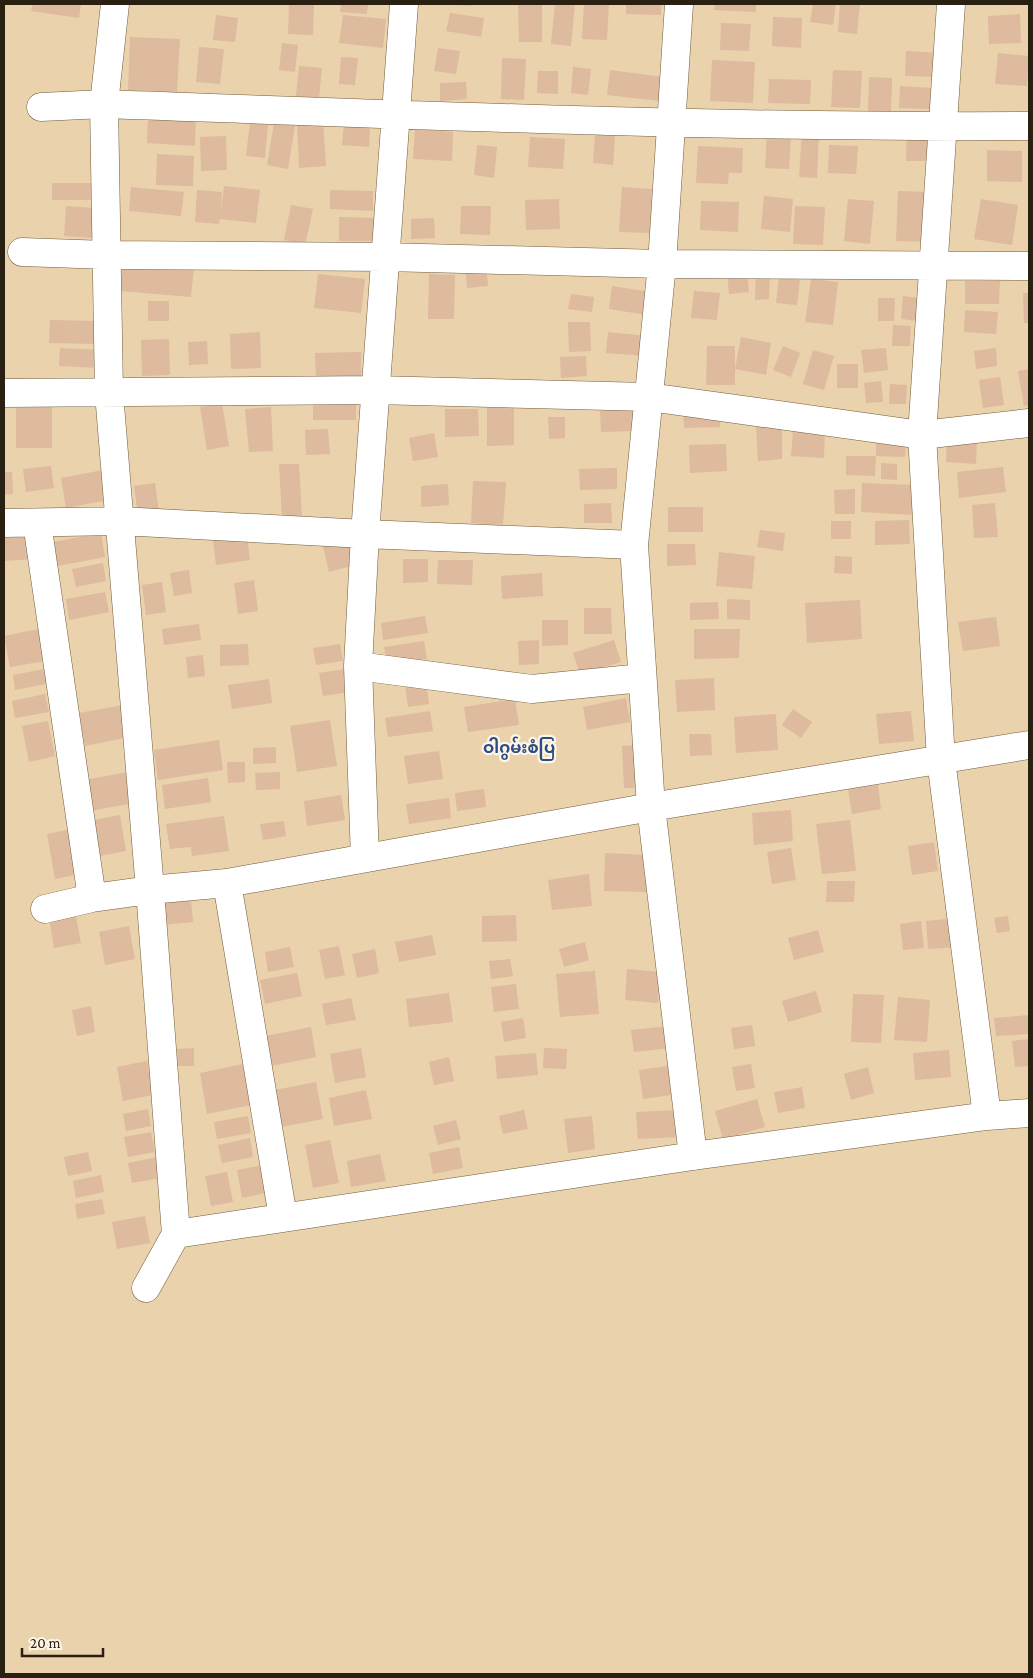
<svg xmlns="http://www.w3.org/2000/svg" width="1033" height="1678" font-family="'Crimson Pro','Noto Sans Myanmar',serif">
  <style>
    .building { fill: #deba9e }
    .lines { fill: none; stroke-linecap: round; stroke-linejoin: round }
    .minor-casing { stroke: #715c3a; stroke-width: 29 }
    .minor { stroke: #fff; stroke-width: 28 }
    .labels { text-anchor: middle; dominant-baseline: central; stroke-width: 4.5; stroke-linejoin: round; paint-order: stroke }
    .quarter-label { font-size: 16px; font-weight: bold; fill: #2a4e85; stroke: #fff5e6 }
  </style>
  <rect width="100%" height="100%" fill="#ead2ac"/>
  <path class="building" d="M33,4H81L79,18L31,11Z
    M289,4H314L313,35L288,34Z
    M341,4H368L367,14L340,12Z
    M456,4H471V6L456,5Z
    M518,4H542V42H519Z
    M555,4H575L571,46L551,44Z
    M584,4H609L607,40L582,39Z
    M626,4H661V15L626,14Z
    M715,4H756V12L714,10Z
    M813,4H836L833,25L810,22Z
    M840,4H860L857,34L838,32Z
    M450,13L484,18L481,37L446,31Z
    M1020,14L1021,43L989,44L988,16Z
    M216,15L238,18L235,42L213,40Z
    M343,15L386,19L383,48L339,43Z
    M773,17L802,18L801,48L772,46Z
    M721,23L751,24L749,51L720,50Z
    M130,37L180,39L177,92L128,90Z
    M282,43L298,45L295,72L279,70Z
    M199,47L224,49L220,84L196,82Z
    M438,48L460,51L456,74L434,71Z
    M906,51L940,53L939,77L905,76Z
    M998,53L1029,56L1027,86L995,84Z
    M341,57L358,58L355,85L339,84Z
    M502,58L526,59L524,100L501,99Z
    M712,60L755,62L753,103L710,101Z
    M299,66L322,68L319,98L296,96Z
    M573,67L591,69L588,95L571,93Z
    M610,70L671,78L668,102L607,95Z
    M833,70L862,71L860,108L831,107Z
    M538,71H558V94L537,93Z
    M869,77L892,78L891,113L868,112Z
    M769,79L811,80L810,104L768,103Z
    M466,82L467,99L440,101V83Z
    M900,86L933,88L932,109L899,108Z
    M148,116L196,118L195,146L147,143Z
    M323,119L326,166L299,168L297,121Z
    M250,123L268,125L265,158L246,156Z
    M274,123L295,126L288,169L267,165Z
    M344,124L370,126L369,147L342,145Z
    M415,129L453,132L452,161L413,159Z
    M907,130L932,132L931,161H906Z
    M767,132L791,133L789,169L765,168Z
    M802,132H819L817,178L799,177Z
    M595,135L615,136L613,165L593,163Z
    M226,136L227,170L201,171L200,137Z
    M530,137L565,139L563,169L528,167Z
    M477,145L497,147L494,178L474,175Z
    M829,145L858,146L856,174L828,173Z
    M698,146L743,148L742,173H729L728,184L696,183Z
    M987,150L1022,151V182L987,181Z
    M157,154L194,156L193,186L156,185Z
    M52,183H97L96,200H52Z
    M224,186L260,190L256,223L220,219L219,224L195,222L197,190L222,192L221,213Z
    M131,187L184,192L181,216L129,211Z
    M622,187L652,189L650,233L619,232Z
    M330,190L373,191V211L330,209Z
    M898,191L932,192L930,242L896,241Z
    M764,196L793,199L790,232L761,229Z
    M559,199L560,229L526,230L525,200Z
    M848,199L874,201L870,244L844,241Z
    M981,199L1018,205L1012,245L974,239Z
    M701,201L739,202L738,232L700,230Z
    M291,205L313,209L305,245L284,240Z
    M66,206L94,208L92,238L64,236Z
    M461,206H491L490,235L460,234Z
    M795,206L825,207L823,245L793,244Z
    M339,217L375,218L374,241H339Z
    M434,218L435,238L411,239V219Z
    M123,261L194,267L191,297L120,291Z
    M486,264L488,286L467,288L465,267Z
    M747,268L749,292L729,294L727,270Z
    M756,271L770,272L769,299L755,300Z
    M318,274L365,279L361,313L314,308Z
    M429,274L455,275L454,319H428Z
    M779,278L800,280L797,305L776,303Z
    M811,279L838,282L833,325L805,322Z
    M965,281H1000L999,304H965Z
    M612,286L650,292L647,315L609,309Z
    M694,291L720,293L717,320L691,318Z
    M1023,293H1029V323H1024Z
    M571,294L594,297L592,312L568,309Z
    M903,296L920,298L918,321L901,319Z
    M878,298H895L894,321H878Z
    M148,301H169V321H148Z
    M965,310L998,312L996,334L964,332Z
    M50,320L97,321L96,344L49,343Z
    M568,322H590L591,351L569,352Z
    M893,325L911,326L910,346H892Z
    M260,332L261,368L231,369L230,334Z
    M608,332L648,336L646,356L606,353Z
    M741,337L771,343L766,375L735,369Z
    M169,339L170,375L142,376L141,340Z
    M207,341L208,364L189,365L188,342Z
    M707,346H735V385H706Z
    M783,346L800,353L791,377L773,370Z
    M60,348L100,350L99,368L59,366Z
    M886,348L888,370L864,373L861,350Z
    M996,348L997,366L976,369L974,351Z
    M813,350L834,356L824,390L803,384Z
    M361,352V379L316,380L315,353Z
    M586,356L587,376L561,378L560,357Z
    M837,364H858V388H837Z
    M1029,369V405L1024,406L1018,371Z
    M1000,377L1004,405L983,408L979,380Z
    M881,381L883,402L866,403L864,383Z
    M890,384L907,385L906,404H889Z
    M222,403L229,446L207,450L200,407Z
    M313,403H356V420H313Z
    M52,407V448H16V408Z
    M271,407L273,451L249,452L245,409Z
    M487,408H514V445L487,446Z
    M719,408L720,427L684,428L683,409Z
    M445,409H478L479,436L445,437Z
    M634,409L635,431L601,432L600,411Z
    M548,417H565V438L549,439Z
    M782,425V459L758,461L756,427Z
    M328,429L330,454L306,455L305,430Z
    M793,430L825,431L824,458L791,456Z
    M434,433L438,457L413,461L409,438Z
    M947,434L977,435L976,464L946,462Z
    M876,438H906L905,457L876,456Z
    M726,444L727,471L690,473L689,445Z
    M846,456H876L875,476L846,475Z
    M881,463L897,464V480L881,479Z
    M279,464H299L302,516L282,517Z
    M51,466L54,488L26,492L23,469Z
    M1003,467L1006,492L959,498L957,472Z
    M617,468V489L580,490L579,469Z
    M103,470L108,500L66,508L61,478Z
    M4,472H12L13,494L4,495Z
    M473,481L506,482L503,525L471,523Z
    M155,483L159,513L138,516L134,486Z
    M862,483L914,485L913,515L861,512Z
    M448,484L449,505L421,507V486Z
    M855,489V514H835L834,490Z
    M611,503L612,523H584V504Z
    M995,503L998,537L974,538L972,505Z
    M668,507H703V532H668Z
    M909,520L910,544L875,545V521Z
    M831,521H851V539H831Z
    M760,530L785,533L783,551L757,547Z
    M101,533L105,557L58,566L53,542Z
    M247,536L250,560L216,565L213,540Z
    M32,537V559L4,561V538Z
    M349,539L355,565L329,572L323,546Z
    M667,544H695L696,565L667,566Z
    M719,552L755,556L752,589L716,586Z
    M835,556L852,557V574L834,573Z
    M403,559H428V582L403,583Z
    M438,560H473L472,585L437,584Z
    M103,563L106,581L76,587L72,569Z
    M189,570L192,593L174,596L170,573Z
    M542,573L543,596L502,599L501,576Z
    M254,580L258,611L238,614L234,583Z
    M162,582L166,612L146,615L142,585Z
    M105,592L109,612L69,620L66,599Z
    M727,599L750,600V620L727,619Z
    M860,600L862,639L807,643L805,603Z
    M718,602L719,619L690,620V603Z
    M584,608H611L612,634H584Z
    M425,616L428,633L383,640L381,623Z
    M996,617L1000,646L963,651L958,622Z
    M542,620H568V645L542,646Z
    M199,624L201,640L164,645L162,629Z
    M38,629L45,661L10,667L4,636Z
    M694,629H740L739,658L694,659Z
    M539,640V664L519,665L518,641Z
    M614,640L621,662L580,674L573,653Z
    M424,641L427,659L387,665L384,647Z
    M248,644L249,665L220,666V645Z
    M340,644L343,661L316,665L313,648Z
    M203,655L205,676L188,678L186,657Z
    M49,668L51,683L15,690L13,675Z
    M345,669L349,692L323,696L319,673Z
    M714,678L715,710L677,712L675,680Z
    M269,679L272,703L232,709L228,685Z
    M426,682L429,704L408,707L405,685Z
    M45,694L49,712L15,718L12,701Z
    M626,698L630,722L587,730L583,707Z
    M515,699L519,725L468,732L464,707Z
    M123,705L129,737L85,746L79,713Z
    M793,709L812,722L801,738L782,725Z
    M430,711L433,731L388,737L385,718Z
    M911,711L914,741L879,744L876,714Z
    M776,714L778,750L736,753L734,717Z
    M330,720L337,766L297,772L290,726Z
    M48,721L55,756L29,762L22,726Z
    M689,734H711L712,755L690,756Z
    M219,740L223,770L158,780L154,750Z
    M642,745L644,788H624L622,746Z
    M276,747V763L253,764V748Z
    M439,751L443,779L408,784L404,756Z
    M227,762H245V782L228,783Z
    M128,772L134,803L90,811L84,780Z
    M280,772V789L256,790L255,773Z
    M208,778L211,802L165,809L162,785Z
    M878,785L881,809L852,814L848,789Z
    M484,789L486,807L457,811L455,793Z
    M341,795L345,820L307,826L304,801Z
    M449,798L451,818L409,824L406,804Z
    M791,810L793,841L754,845L752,813Z
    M120,815L126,851L100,856L94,820Z
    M224,816L229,851L192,856L191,847L170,849L166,824Z
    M850,820L856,871L822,874L816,824Z
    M284,821L286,836L263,840L260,824Z
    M76,828L85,873L55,879L47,834Z
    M934,842L938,871L912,875L908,846Z
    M791,848L796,880L772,884L767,852Z
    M605,853L648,855L647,892L604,891Z
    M589,874L592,906L552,910L548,880Z
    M827,881H855L854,902H826Z
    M191,900L193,922L160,925L159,903Z
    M75,911L81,943L54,948L49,917Z
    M516,915L517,941L482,942V916Z
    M1008,916L1010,931L997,933L994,918Z
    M957,918L959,947L928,949L926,921Z
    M921,921L924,948L903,950L900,924Z
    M129,926L135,959L105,965L99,932Z
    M818,930L824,952L794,960L788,938Z
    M432,935L436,955L399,962L395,942Z
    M585,942L589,960L564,967L559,949Z
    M339,946L345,975L325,979L319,950Z
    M290,947L294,967L268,972L265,952Z
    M375,949L379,973L357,978L352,954Z
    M510,959L513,976L491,979L489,961Z
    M627,969L660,972L658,1003L625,1000Z
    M595,971L599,1014L560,1017L556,974Z
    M297,973L302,996L265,1004L260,980Z
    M516,984L519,1009L494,1012L491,987Z
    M816,991L822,1012L788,1022L782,1001Z
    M449,993L453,1022L409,1027L406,999Z
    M853,994L884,995L881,1043L851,1042Z
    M898,997L930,1000L927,1042L894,1040Z
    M351,998L356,1020L326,1025L322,1004Z
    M91,1006L95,1032L77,1036L72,1010Z
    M1029,1015V1034L996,1036L994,1018Z
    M523,1018L526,1038L504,1042L501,1022Z
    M752,1025L755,1046L734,1049L731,1028Z
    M669,1026L671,1048L634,1052L631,1030Z
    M311,1027L316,1057L271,1066L266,1036Z
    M1029,1039V1066L1015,1067L1012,1041Z
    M194,1048V1066H178L177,1049Z
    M361,1048L366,1077L335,1083L330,1054Z
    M544,1048L567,1049L566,1069L543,1068Z
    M949,1050L951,1077L915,1080L913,1053Z
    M536,1053L538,1075L497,1079L495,1056Z
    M449,1057L454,1081L434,1085L429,1062Z
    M147,1061L153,1095L123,1101L117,1067Z
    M243,1064L251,1105L207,1114L200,1073Z
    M751,1064L755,1088L736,1091L732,1067Z
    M675,1065L678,1094L643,1099L639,1070Z
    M868,1067L874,1093L851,1100L844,1074Z
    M316,1082L323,1119L276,1128L269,1091Z
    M802,1087L805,1108L778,1113L774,1092Z
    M366,1090L372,1119L334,1126L329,1098Z
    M757,1099L765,1127L723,1139L715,1111Z
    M148,1109L151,1126L126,1131L123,1114Z
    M524,1110L528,1129L503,1134L499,1116Z
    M679,1110L681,1137L638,1139L636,1112Z
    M248,1116L251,1133L217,1139L214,1122Z
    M592,1116L595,1149L568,1153L564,1119Z
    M456,1120L461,1139L438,1145L433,1126Z
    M151,1132L155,1152L128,1157L124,1137Z
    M250,1138L253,1157L222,1163L218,1145Z
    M330,1140L339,1183L313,1188L305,1145Z
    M459,1147L463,1168L433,1174L429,1153Z
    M88,1152L92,1171L68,1176L64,1157Z
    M380,1154L386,1181L351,1187L347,1161Z
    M158,1157L161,1178L132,1183L128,1163Z
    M265,1165L270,1192L242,1198L237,1170Z
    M227,1172L233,1202L211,1206L205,1176Z
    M101,1175L104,1192L76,1198L73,1181Z
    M102,1199L105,1214L77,1219L75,1204Z
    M145,1216L150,1243L117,1249L112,1222Z"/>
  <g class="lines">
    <defs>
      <path id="minor" d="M115,4L104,104L109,393L150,890L176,1234
        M679,4L662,264L634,545L651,807L693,1156
        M951,4L922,435L941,760L987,1116
        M41,107L104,104C412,115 721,128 1029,126
        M22,252L107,255L385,257L662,264L1029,266
        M4,393L375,390L649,397L922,435L1029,423
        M4,523L120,521L365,534L634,545
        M37,523L92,898
        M358,666L532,689L642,678
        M365,858L358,666L365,534L404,4
        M227,883L283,1217
        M45,909L92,898L150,890L227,883L651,807L1029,745
        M146,1288L176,1234L693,1156L987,1116L1029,1113"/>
    </defs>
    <use href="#minor" class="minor-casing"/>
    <use href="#minor" class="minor"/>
  </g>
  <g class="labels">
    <g class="quarter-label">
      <text x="519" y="747">ဝါဂွမ်းစံပြ</text>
    </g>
  </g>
  <rect width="1033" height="1678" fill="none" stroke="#292012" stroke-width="10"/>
  <path d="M22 1648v8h81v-8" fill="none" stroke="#292012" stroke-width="2.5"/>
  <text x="30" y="1648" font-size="15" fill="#292012" stroke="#fff5e6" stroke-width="4" paint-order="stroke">20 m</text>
</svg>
